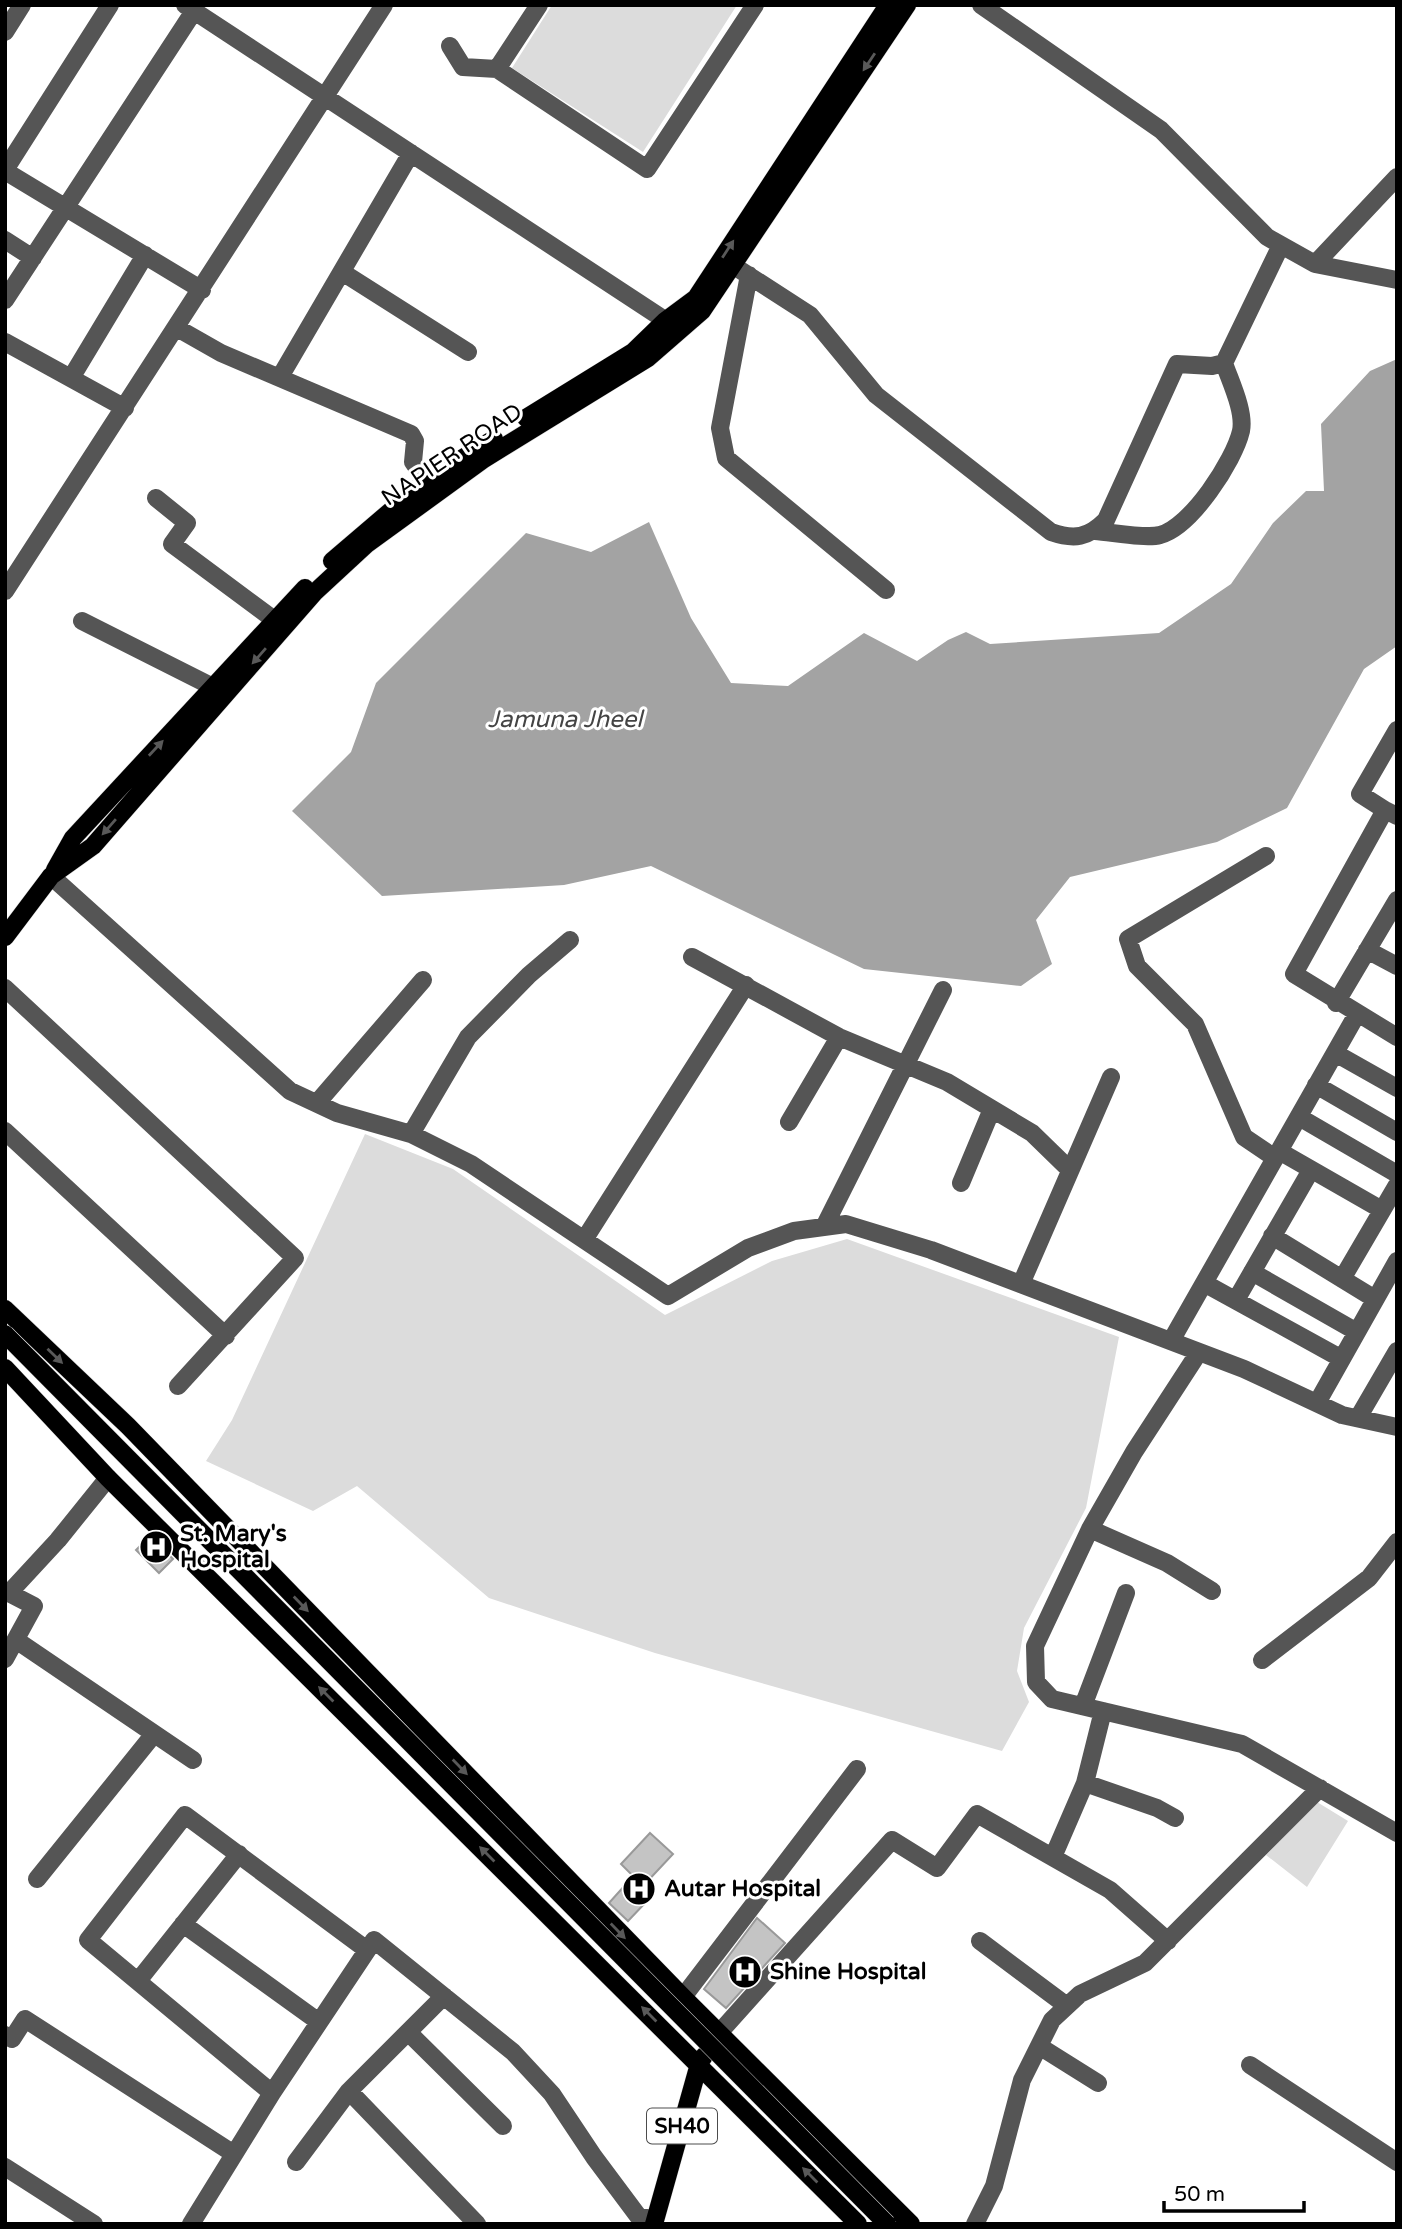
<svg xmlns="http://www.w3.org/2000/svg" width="1402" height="2229" font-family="'Varela Round',sans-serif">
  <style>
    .green { fill: #dcdcdc }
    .water { fill: #a3a3a3 }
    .building { fill: #c4c4c4; stroke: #999; stroke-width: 2 }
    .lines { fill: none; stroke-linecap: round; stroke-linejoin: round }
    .major-casing { stroke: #dbdbdb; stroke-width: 19 }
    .minor { stroke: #555; stroke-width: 18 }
    .major { stroke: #000; stroke-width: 18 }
    .major-bridge-casing { stroke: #dbdbdb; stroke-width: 19; stroke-linecap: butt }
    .major-bridge { stroke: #000; stroke-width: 18 }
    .oneway { fill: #595959 }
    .labels { text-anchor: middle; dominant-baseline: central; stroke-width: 6; stroke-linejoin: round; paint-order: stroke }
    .shield { fill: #fff; stroke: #4c4c4c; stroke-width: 2 }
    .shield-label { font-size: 21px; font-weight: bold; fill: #000 }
    .street-label { font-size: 23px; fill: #000; stroke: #fff }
    .poi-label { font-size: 23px; font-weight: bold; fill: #000; stroke: #fff; text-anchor: start }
    .water-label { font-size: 24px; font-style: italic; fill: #444; stroke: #fff }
  </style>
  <rect width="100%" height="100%" fill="#fff"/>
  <path class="green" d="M552,5H737L643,152L512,68Z
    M365,1134L453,1169L665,1315L772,1261L847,1239L1119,1337L1086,1508L1024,1628L1017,1671L1029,1702L1002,1751L655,1653L489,1598L357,1486L313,1511L206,1461L232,1420Z
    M1317,1802L1348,1821L1307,1887L1266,1855Z"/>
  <path class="water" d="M1397,359V646L1364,669L1287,808L1217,842L1070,877L1036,920L1052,964L1021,986L864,969L651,866L564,885L382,896L292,811L351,752L376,683L526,533L591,552L649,522L691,618L731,683L788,686L864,633L917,661L948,640L966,632L990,644L1159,633L1231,584L1273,523L1306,491H1324L1321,424L1370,371Z"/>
  <path class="building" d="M150,1536L173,1559L159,1573L136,1550Z
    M650,1833L673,1854L643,1886L621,1864Z
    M627,1883L647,1901L628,1921L609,1903Z
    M757,1918L785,1943L726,2008L704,1989Z"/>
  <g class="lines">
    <defs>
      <path id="major" d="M526,418L633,352L665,321L696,298L888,5
        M332,561L427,480L494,439
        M55,870L73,838L305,588
        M5,937L51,876L93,846L314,593L367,544L484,459L648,358L702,311L907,5
        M5,1309L128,1426L683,1997L911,2224
        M5,1368L108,1478L858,2224
        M654,2224L699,2064L704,2056"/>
    </defs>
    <use href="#major" class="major-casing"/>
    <path class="minor" d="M185,5L677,328
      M539,5L497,69L647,169L755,5
      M981,5L1161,130L1267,237L1315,264L1397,280
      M5,32L22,5
      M450,46L463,67L497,69
      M5,170L110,5
      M5,171L202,290
      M5,240L33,258
      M1315,264L1397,177
      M734,266L810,315L876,395L1051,532C1074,540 1088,538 1106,520L1177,364L1212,366L1224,363L1281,245
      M342,272L468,352
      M749,275L720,428L726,458L886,590
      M5,300L194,11
      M177,328L221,353L411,434L415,441L413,462L433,491
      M5,342L125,408
      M280,377L411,153
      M71,378L145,255
      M156,498L187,523L172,544L273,619
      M1095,531C1111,532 1146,539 1160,535C1191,527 1234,461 1241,431C1245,411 1230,381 1224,363
      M5,591L384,5
      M82,621L213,687
      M1385,810L1360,794L1397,730
      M1397,816L1385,810L1294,974L1397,1037
      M1266,856L1128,939L1137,966L1195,1024L1244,1137L1275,1158
      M51,876L290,1091L337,1113L411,1134L471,1164L668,1296L748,1248L794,1231L846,1224L931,1250L1244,1369L1342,1415L1397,1427
      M1367,950L1397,966
      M692,957L839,1037L947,1082L1032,1133L1070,1170
      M5,988L295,1258L178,1386
      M1336,1003L1397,900
      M1335,1053L1397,1088
      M1316,1085L1397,1132
      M317,1103L423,980
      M1299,1117L1397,1174
      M789,1122L839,1037
      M5,1131L226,1336
      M411,1134L468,1037L529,975L570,940
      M1279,1151L1382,1210
      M961,1183L992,1109
      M824,1227L943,990
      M1272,1236L1375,1299
      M584,1240L746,985
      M1252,1272L1357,1332
      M1342,1279L1397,1185
      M1204,1283L1342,1359
      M1021,1284L1111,1077
      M1236,1300L1311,1170
      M1171,1341L1357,1014
      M1199,1352L1134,1452L1090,1529L1035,1646L1036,1682L1052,1699L1242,1744L1397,1833
      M1317,1403L1397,1261
      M1358,1418L1397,1351
      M1090,1529L1167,1563L1212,1591
      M5,1591L34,1606L5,1659
      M9,1593L58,1540L108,1478
      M16,1640L193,1760
      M1262,1660L1369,1578L1397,1542
      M1083,1706L1126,1593
      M1085,1783L1157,1808L1175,1818
      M1053,1857L1085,1783L1103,1711
      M37,1879L154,1734
      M183,1924L319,2022
      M980,1941L1067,2006
      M138,1981L239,1854
      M683,1997L857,1769
      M408,2032L503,2126
      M719,2033L892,1840L937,1868L977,1814L1110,1890L1168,1941
      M5,2035L12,2039L25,2019L234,2154
      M1039,2046L1098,2083
      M1250,2065L1397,2162
      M349,2091L477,2224
      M272,2093L88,1940L185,1815L367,1950
      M296,2162L349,2091L444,1996
      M5,2167L94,2224
      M191,2224L272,2093L374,1940L513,2052L552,2094L594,2157L638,2216L655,2220
      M975,2224L994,2186L1022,2080L1052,2020L1080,1994L1145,1963L1320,1788"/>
    <use href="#major" class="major"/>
    <defs>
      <path id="major-bridge" d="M5,1334L887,2224"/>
    </defs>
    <use href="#major-bridge" class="major-bridge-casing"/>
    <use href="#major-bridge" class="major-bridge"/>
  </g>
  <defs><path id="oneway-solid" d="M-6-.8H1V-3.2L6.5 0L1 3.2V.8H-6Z" transform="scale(1.75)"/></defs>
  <g class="oneway">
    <use href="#oneway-solid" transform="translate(869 62) rotate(124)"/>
    <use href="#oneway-solid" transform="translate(728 249) rotate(-57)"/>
    <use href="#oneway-solid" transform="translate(259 656) rotate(131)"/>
    <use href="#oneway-solid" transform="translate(156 748) rotate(-47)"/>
    <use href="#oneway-solid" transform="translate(109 827) rotate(131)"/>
    <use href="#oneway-solid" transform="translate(55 1356) rotate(44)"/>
    <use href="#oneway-solid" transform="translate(301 1604) rotate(46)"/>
    <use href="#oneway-solid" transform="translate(326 1694) rotate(-135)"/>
    <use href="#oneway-solid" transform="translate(460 1767) rotate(46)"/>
    <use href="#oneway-solid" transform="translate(487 1854) rotate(-135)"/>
    <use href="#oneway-solid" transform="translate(618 1931) rotate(46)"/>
    <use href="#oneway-solid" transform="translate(649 2014) rotate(-135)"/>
    <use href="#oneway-solid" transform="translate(810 2175) rotate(-135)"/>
  </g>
  <defs>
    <symbol id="hospital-disc" viewBox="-11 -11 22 22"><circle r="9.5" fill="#000" stroke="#fff"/><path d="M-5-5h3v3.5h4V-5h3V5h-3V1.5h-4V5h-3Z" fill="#fff"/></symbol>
  </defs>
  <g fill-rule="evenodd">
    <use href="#hospital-disc" x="137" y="1528" width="38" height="38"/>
    <use href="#hospital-disc" x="620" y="1870" width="38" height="38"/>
    <use href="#hospital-disc" x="726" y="1953" width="38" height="38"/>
  </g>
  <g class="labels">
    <rect class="shield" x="647" y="2108.5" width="70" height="35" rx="5"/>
    <g class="shield-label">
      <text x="682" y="2126">SH40</text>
    </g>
    <g class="street-label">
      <text transform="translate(452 455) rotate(-34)">NAPIER ROAD</text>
    </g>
    <g class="poi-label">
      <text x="180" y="1534">St. Mary's<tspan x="180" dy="26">Hospital</tspan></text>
      <text x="664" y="1889">Autar Hospital</text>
      <text x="770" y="1972">Shine Hospital</text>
    </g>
    <g class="water-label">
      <text x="565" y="719">Jamuna Jheel</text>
    </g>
  </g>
  <rect width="1402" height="2229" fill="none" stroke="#000000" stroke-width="14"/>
  <path d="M1164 2201v10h140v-10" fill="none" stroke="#000000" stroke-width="3.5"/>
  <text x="1174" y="2201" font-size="21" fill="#000000" stroke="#ffffff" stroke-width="5" paint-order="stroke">50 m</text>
</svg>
